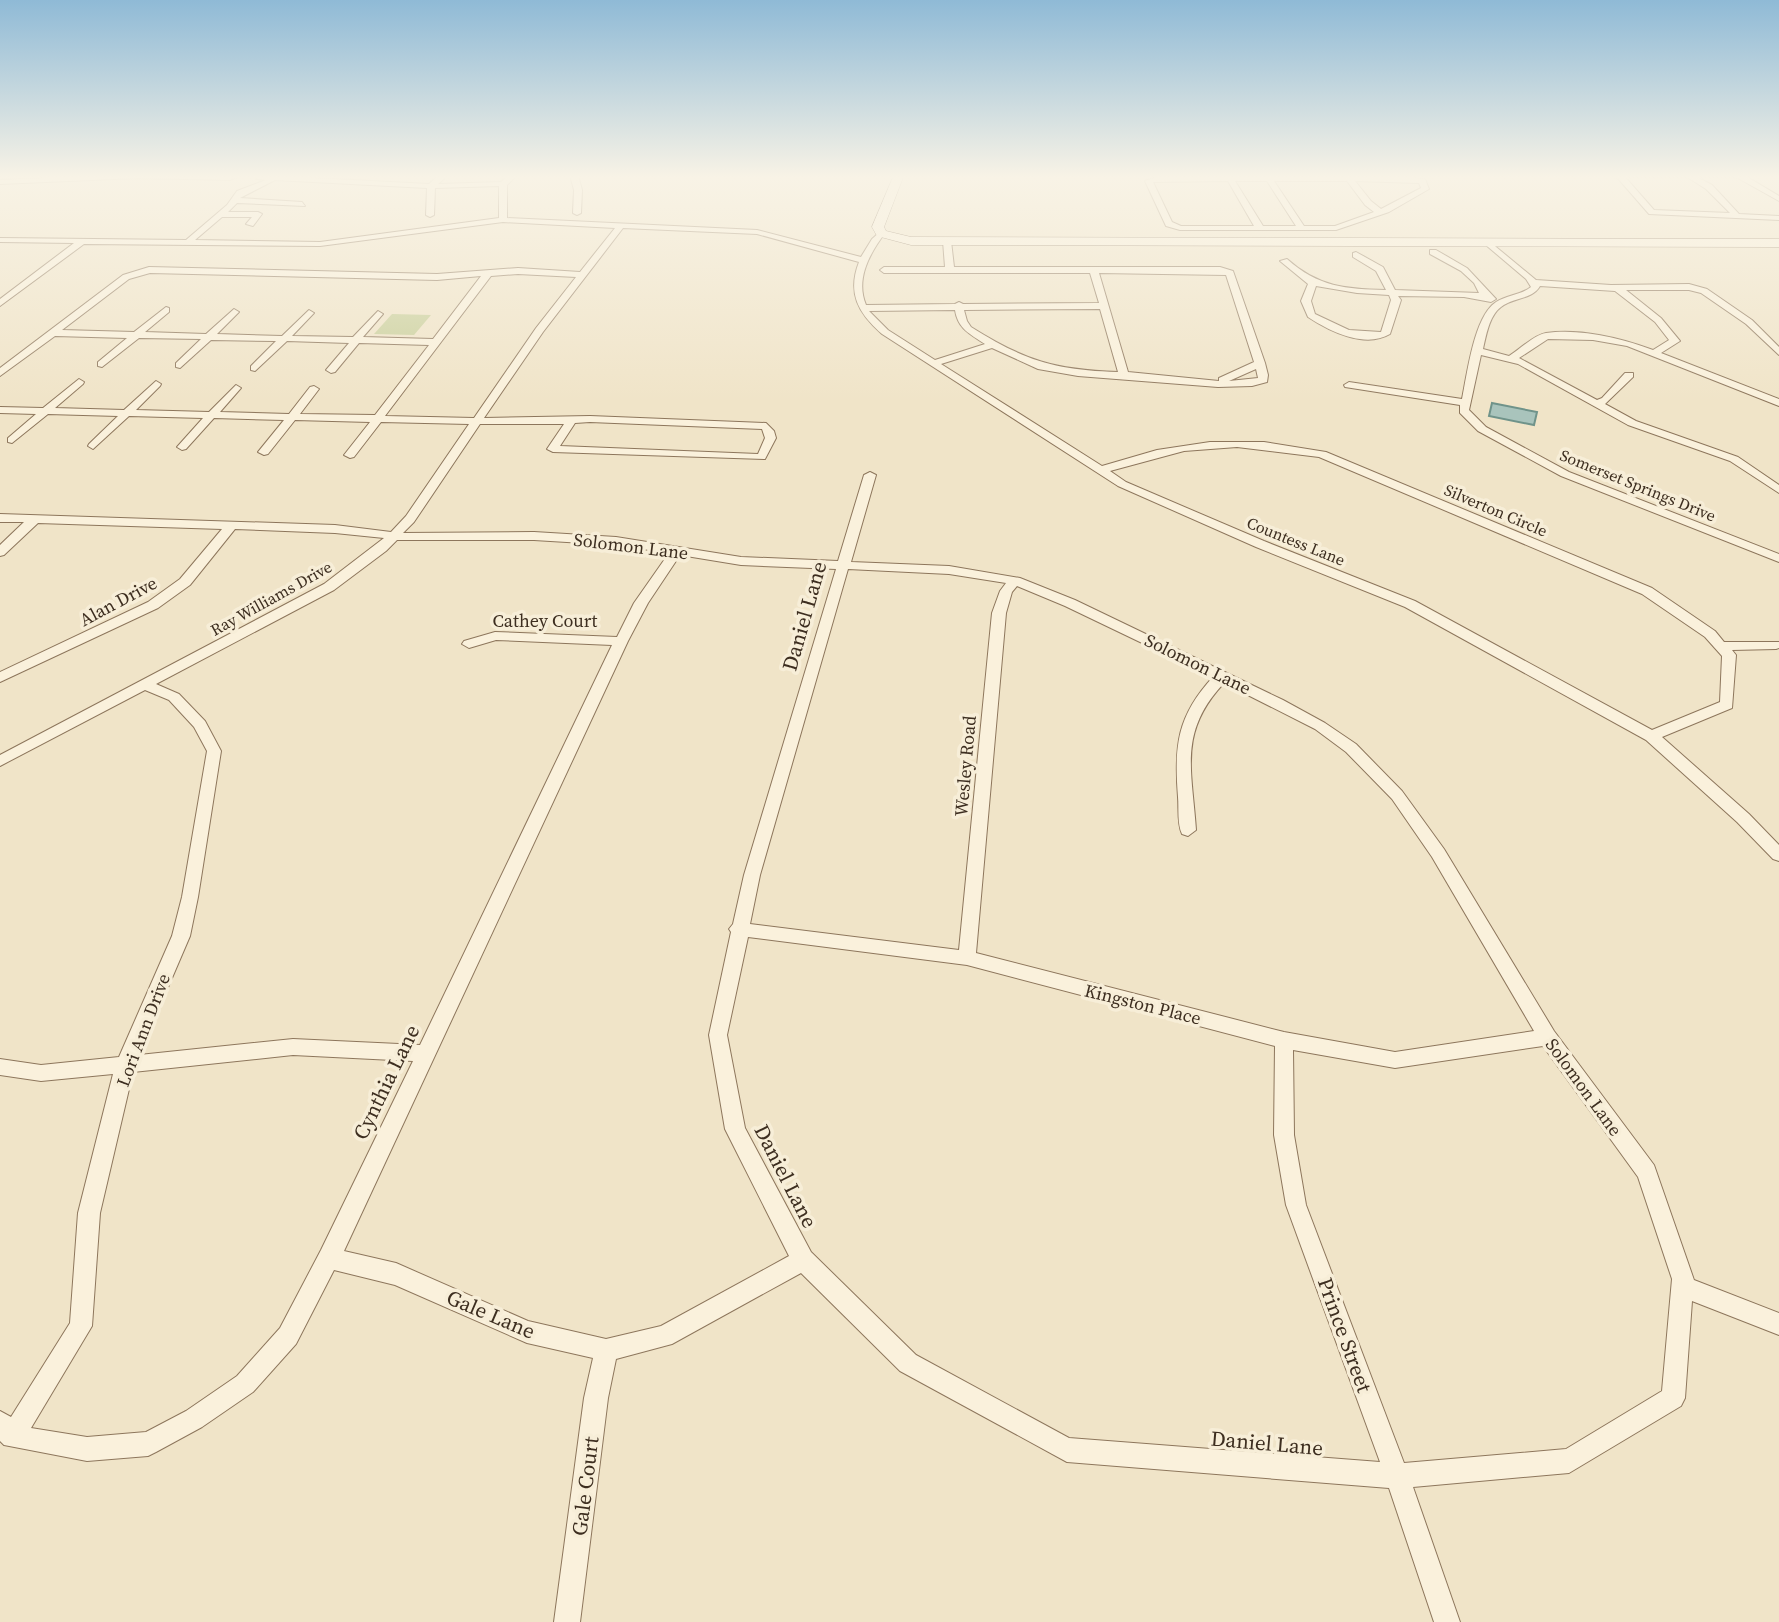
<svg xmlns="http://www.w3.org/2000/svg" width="1779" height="1622" font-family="'Source Serif 4',serif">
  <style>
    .green { fill: #c9cf9b }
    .water { fill: #a9c4bc; stroke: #6f938a; stroke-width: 2 }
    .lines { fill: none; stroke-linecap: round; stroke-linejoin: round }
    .minor-casing { stroke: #8d765c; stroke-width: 2 }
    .secondary-casing { stroke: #6f573f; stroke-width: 1 }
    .minor { fill: #faf1dc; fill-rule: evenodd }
    .secondary { fill: #faf1dc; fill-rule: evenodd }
    .labels { text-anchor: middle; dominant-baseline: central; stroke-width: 7; stroke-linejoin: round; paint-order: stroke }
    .far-street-label { font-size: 16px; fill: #3d2e20; stroke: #f7eed8 }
    .street-label { font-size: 18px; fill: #3d2e20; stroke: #f7eed8 }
    .near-street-label { font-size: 21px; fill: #3d2e20; stroke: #f7eed8 }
  </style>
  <rect width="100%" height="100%" fill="#f0e4c8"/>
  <path class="green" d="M392,314L431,315L414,335L374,334Z"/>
  <path class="water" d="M1492,403L1537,412L1534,425L1489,416Z"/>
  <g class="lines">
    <defs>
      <path id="minor" d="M105,175L229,176L241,175L230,180L137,178L0,184V180Z
        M257,175L429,184L439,175H448L438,184L501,182L508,175H517L507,185V218L757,230L861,257L872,239L881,231L885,233C870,253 855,279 866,305L955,304L959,302L963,304L1099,303L1090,273H884L880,270L884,267H945L943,241L947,239L951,241L954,267H1220L1233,271L1265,363L1268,375L1267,382L1252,386L1218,387L1078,376L1038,369L992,348L941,364L1102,466L1157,450L1210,442H1264L1326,452L1652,588L1715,631L1724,642H1779V648L1776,649L1732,650L1736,655L1732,708L1662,737L1749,814L1779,845V861L1773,859L1737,822L1646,740L1405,607L1256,547L1118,486L882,334C858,313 847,293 859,262L757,234L623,228L543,332L484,418L590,416L766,423L774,431L776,438L765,459L553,452L547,449L564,424H480L414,522L403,533L534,532L616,537L741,557L838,561L864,475L870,472L876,475L851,562L949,566L1020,578L1075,600L1283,700L1325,723L1356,744L1402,791L1444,849L1554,1031L1654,1165L1694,1280L1779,1313V1335L1692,1301L1685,1398L1681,1406L1569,1473L1413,1487L1460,1622H1434L1389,1488L1067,1462L900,1371L801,1273L672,1344L616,1359L608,1398L580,1622H554L584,1398L593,1358L527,1343L395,1285L334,1270L296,1344L253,1392L202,1427L156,1452L148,1456L87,1461L4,1445L0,1441V1411L11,1417L70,1323L78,1213L113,1074L41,1081L0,1075V1059L41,1065L119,1057L172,936L182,897L207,751L194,727L169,700L145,690L0,766V755L324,584L384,538L335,533L235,529L190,585L158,608L0,682V672L148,602L180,579L222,529L38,523L4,555L0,556V545L24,522H0V514L335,525L391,532L406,516L469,424L381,422L354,457L350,458L344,455L370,422L295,420L268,454L264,455L258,452L284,420L214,418L186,449L182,450L177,447L203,418L129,416L93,449L88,446L89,444L118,416L48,414L12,443L8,442V438L36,414L0,413V407L43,408L79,379L84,382L83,384L55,408L124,410L156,381L161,384L160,386L136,410L209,412L236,385L241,388L220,412L289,414L310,387L314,386L319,389L300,414L375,415L429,345L359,343L335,372L331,373L326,370L349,343L287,341L255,371L251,370V366L276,341L211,340L180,368L176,367V363L201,339L139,338L102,367L98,366V362L127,338L55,336L0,376V368L123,275L149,267L437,274L518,268L580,272L615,228L503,222L320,246L84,244L0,306V299L74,243L0,242V238L186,240L227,205L237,191L266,180L256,179ZM275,180L427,188L426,215L430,217L434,215L435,188L499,186V218L320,242L195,240L222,217H252L246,224L253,226L262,214L258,212H228L237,203L305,206L302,202L240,198ZM150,273L437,280L481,276L433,339L363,337L383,314L378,311L353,337L292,336L314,313L309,310L282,336L217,334L239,312L234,309L206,334L145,332L169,312V308L166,307L134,332L62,330L129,279ZM1099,273L1226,275L1254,362L1219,378V381L1128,372ZM518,274L576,277L536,328L474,418L385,416L491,276ZM1100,309L1118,372C1055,370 1025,361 971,327L967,321L964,310ZM955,310C958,329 970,334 985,344L935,360L888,330L869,311ZM1256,369L1258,378L1229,381ZM590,422L762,429L765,438L758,454L560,446L575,423ZM1237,447L1319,457L1642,594L1705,637L1722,656L1720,702L1652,730L1415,601L1264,541L1126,482L1110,471L1184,451ZM397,540H534L616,545L669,553L634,603L617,637L495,632L464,641L462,644L469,648L496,640L612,645L420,1045L293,1039L139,1055L190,936L198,897L221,751L205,721L179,694L156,684L334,590L386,551ZM680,555L741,565L836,569L744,875L733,924L729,929L731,932L709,1035L725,1129L789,1256L661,1326L606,1339L528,1321L396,1263L344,1251L628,641L648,603ZM848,569L949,574L1006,583L1000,591L992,613L959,950L750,924L760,875ZM1017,586L1065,606L1213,677C1177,716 1174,746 1178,797C1179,808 1177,824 1182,834L1188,836L1196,830C1192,769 1178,732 1224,683L1315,729L1346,752L1392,799L1432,857L1534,1031L1395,1052L1284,1032L976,953L1006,613L1012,592ZM748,937L967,965L1275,1046L1274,1135L1286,1205L1380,1462L1069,1438L916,1355L811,1252L745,1128L727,1035ZM1543,1046L1638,1177L1672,1279L1662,1391L1566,1449L1404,1463L1306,1205L1294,1135L1293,1050L1395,1068ZM293,1055L413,1061L321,1250L280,1328L237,1376L186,1411L146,1432L87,1437L31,1428L92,1326L100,1213L133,1072Z
        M570,175H578L582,190L581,213L577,215L573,213L574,190Z
        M1615,175H1744L1779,196V201L1736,177H1697L1712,185L1739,214L1779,216V220L1649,214ZM1625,177H1687L1706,189L1730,213L1654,210Z
        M1156,177H1409L1425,179L1429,189L1389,212L1336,230H1180L1166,226L1145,181ZM1228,181L1254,226H1181L1172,222L1153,182ZM1235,181H1267L1296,226H1263ZM1274,181H1347L1365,205L1374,212L1335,226H1304ZM1355,181L1419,183L1421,188L1381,209L1371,201Z
        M1490,242L1536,280L1611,285L1689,284L1707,289L1752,320L1779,347V355L1746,324L1701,293L1689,290H1626L1661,318L1680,341L1661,353L1779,399V406L1627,346L1593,340L1548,339L1519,358L1597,400L1602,398L1625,373H1633V377L1605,404L1636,421L1738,457L1779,485V493L1730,461L1628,425L1518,364L1481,355L1469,410L1486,427L1569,472L1779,554V562L1561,476L1478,431L1460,413V405L1345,387L1344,385L1349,382L1462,399C1467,375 1474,316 1496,302C1507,295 1521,295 1531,287L1526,279L1487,246L1486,244ZM1540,286L1615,291L1655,322L1669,340L1653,350C1622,338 1579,328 1546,333C1534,335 1520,349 1509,356L1483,349C1486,336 1489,316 1501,307C1513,297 1532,300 1540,286Z
        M1430,250H1436L1467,268L1496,299L1491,302L1464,297L1398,296L1401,300L1390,334C1365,349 1329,331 1308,317L1301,301L1308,284L1280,261L1287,259C1318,287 1346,289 1386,290L1376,271L1353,257V253L1356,252L1383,267L1395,290L1479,293L1474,283L1461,271L1430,254ZM1316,286L1357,293L1389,295L1391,300L1381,332L1349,330L1315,314L1311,301Z"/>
      <path id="secondary" d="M894,175H904L884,227L886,231L911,237L1779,239V247L911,245L877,236L872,227Z"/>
    </defs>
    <use href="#minor" class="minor-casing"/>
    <use href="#secondary" class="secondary-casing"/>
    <use href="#minor" class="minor"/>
    <use href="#secondary" class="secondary"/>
  </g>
  <linearGradient id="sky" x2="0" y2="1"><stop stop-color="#8fbad6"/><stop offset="0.44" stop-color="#f8f3e6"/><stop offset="1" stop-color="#f8f3e6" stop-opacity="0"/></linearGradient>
  <rect width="1779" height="402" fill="url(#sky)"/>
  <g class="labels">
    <g class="far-street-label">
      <text transform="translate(1638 485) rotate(22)">Somerset Springs Drive</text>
      <text transform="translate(1496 510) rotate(23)">Silverton Circle</text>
      <text transform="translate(1296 541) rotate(22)">Countess Lane</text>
      <text transform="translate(271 598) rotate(-29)">Ray Williams Drive</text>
    </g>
    <g class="street-label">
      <text transform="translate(631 546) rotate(7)">Solomon Lane</text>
      <text transform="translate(118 601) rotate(-28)">Alan Drive</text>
      <text x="545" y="620">Cathey Court</text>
      <text transform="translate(1198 664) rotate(26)">Solomon Lane</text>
      <text transform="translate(965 766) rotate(-85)">Wesley Road</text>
      <text transform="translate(1143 1004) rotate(14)">Kingston Place</text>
      <text transform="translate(143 1030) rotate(-69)">Lori Ann Drive</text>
      <text transform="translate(1584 1087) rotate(54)">Solomon Lane</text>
    </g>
    <g class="near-street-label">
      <text transform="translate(804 616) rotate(-74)">Daniel Lane</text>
      <text transform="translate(386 1082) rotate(-64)">Cynthia Lane</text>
      <text transform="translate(786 1176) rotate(63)">Daniel Lane</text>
      <text transform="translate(491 1314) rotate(23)">Gale Lane</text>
      <text transform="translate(1345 1335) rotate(70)">Prince Street</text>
      <text transform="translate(1267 1443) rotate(5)">Daniel Lane</text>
      <text transform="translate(585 1486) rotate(-83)">Gale Court</text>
    </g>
  </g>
</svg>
